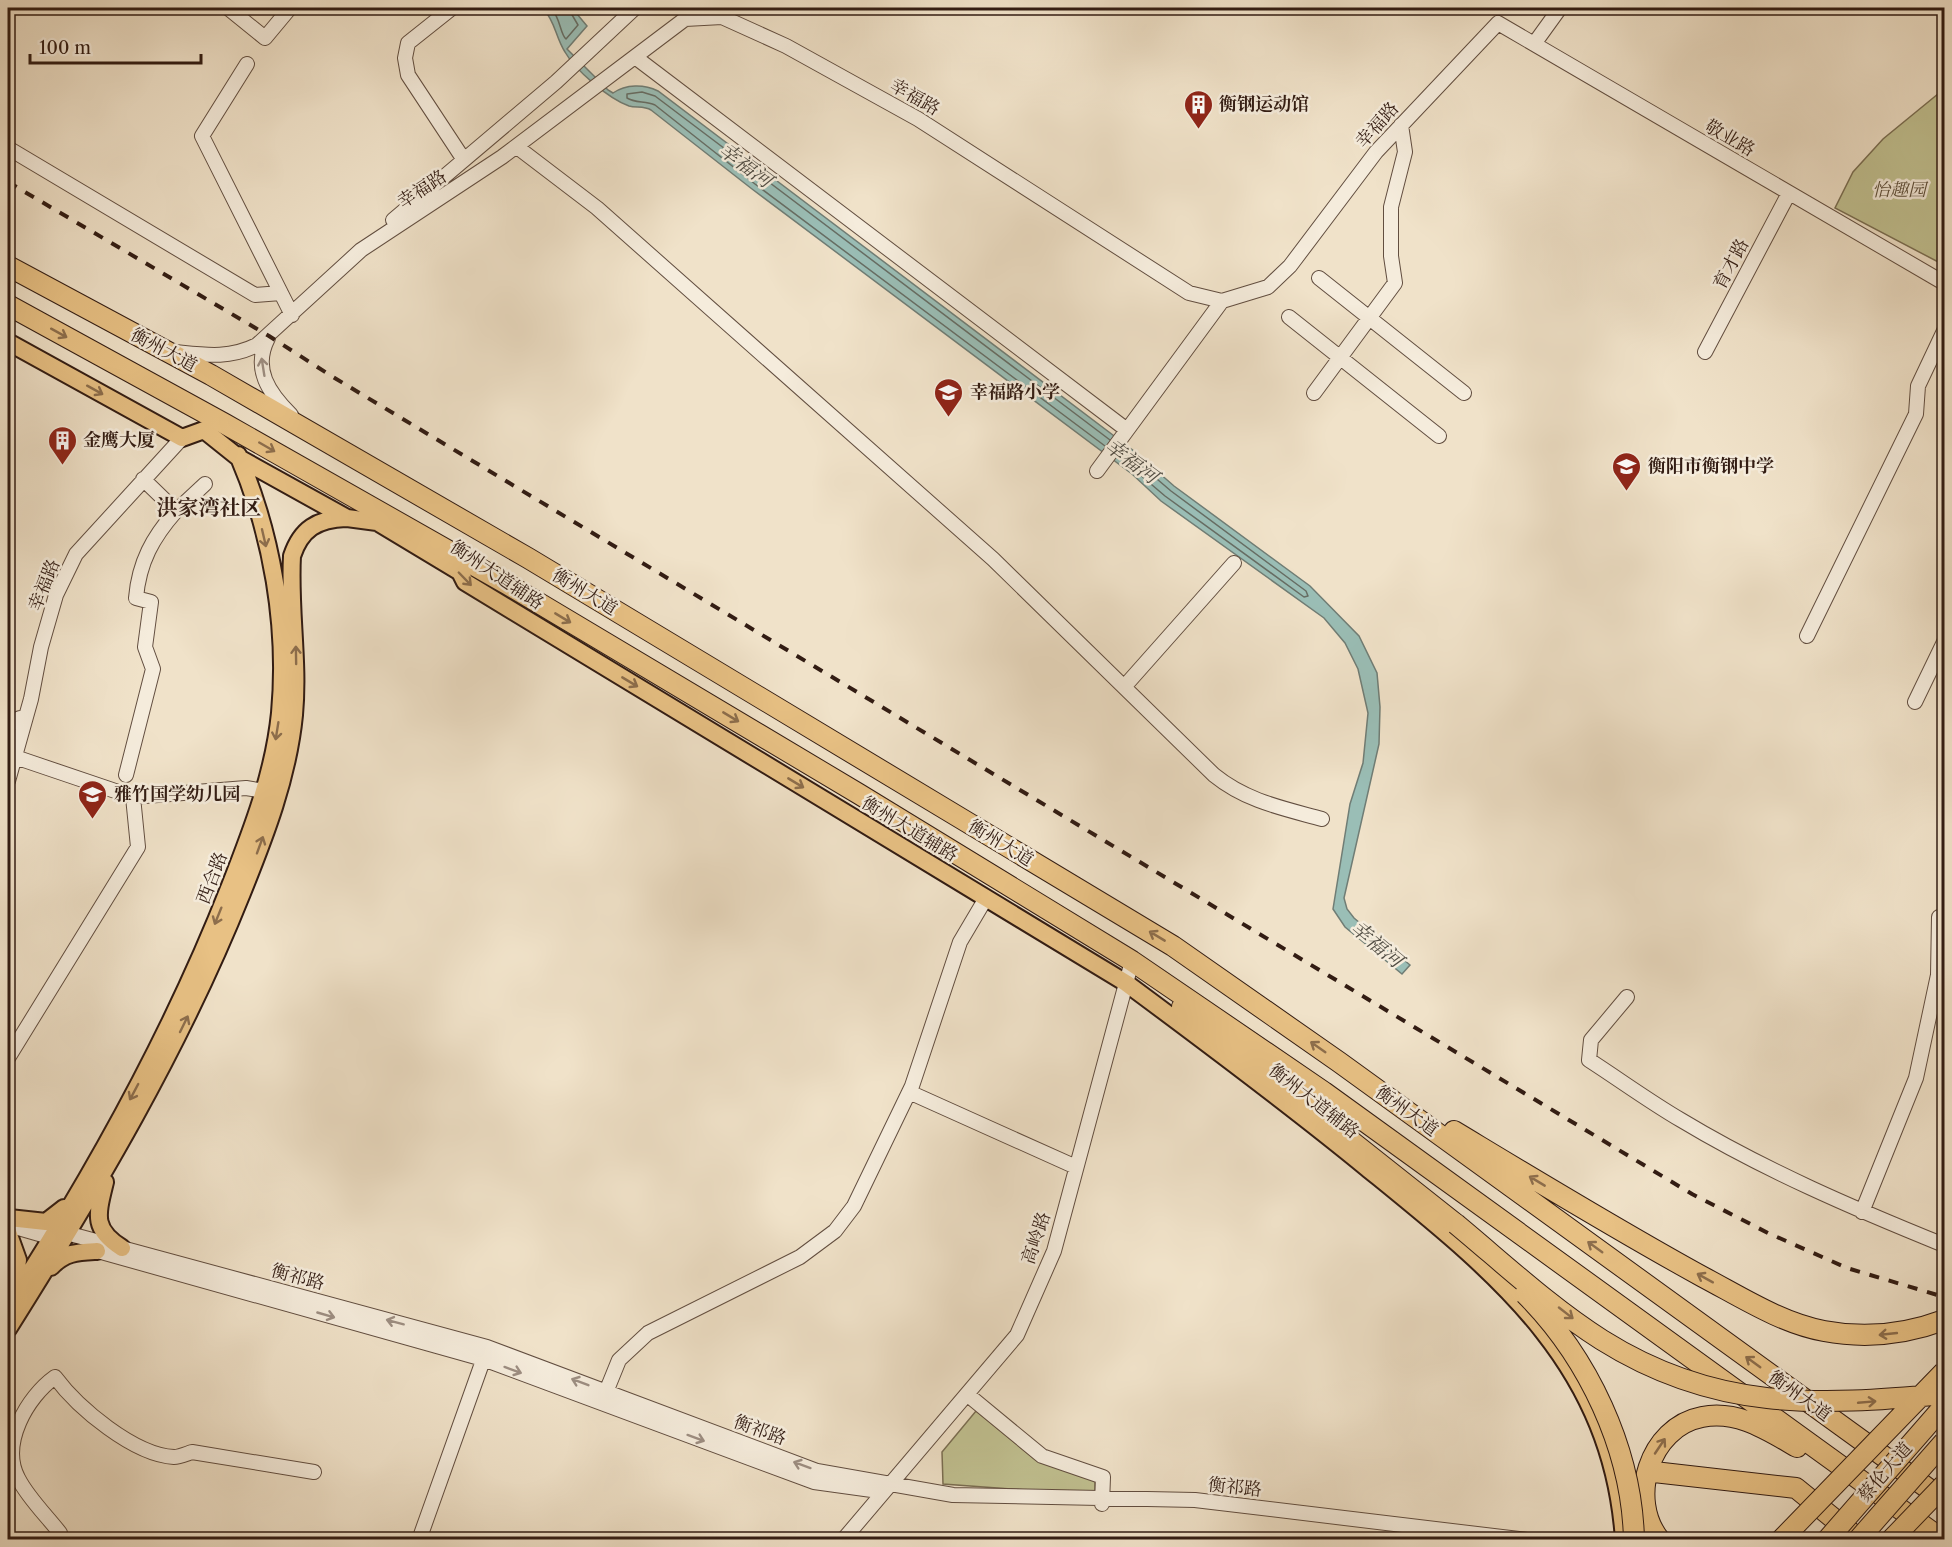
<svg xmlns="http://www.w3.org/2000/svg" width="1952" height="1547" font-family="'Libre Caslon Text','Noto Serif SC',serif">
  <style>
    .green { fill: #c1c191; stroke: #7a6e52; stroke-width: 1.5 }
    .water { fill: #9abeb6; stroke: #707d75; stroke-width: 1.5 }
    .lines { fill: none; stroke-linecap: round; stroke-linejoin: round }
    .shore { stroke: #666d64; stroke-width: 1.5 }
    .minor-casing { stroke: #624e40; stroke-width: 16 }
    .major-casing { stroke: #321c13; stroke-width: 20 }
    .highway-casing { stroke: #321c13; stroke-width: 22 }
    .minor { stroke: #f5ecdc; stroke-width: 14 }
    .major { stroke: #e8c184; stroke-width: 16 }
    .highway { stroke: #e8c184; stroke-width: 20 }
    .rail { stroke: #321c13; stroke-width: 4; stroke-dasharray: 10 10; stroke-linecap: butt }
    .highway-bridge-casing { stroke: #321c13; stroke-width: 22; stroke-linecap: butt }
    .highway-bridge { stroke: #e8c184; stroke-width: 20 }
    .oneway { stroke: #8d6e4c }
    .oneway2 { stroke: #9d8e82 }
    .labels { text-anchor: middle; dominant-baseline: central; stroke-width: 5; stroke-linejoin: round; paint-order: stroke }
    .street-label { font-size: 18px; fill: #321c13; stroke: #f5ecdc }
    .poi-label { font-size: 18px; font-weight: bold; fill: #321c13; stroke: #f5ecdc; text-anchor: start }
    .park-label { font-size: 18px; font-style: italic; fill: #5d4e39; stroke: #f5ecdc }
    .water-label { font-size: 20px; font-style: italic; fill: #514d44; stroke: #f5ecdc }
    .quarter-label { font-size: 21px; font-weight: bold; fill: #321c13; stroke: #f5ecdc }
  </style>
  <rect width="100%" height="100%" fill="#f0e2c9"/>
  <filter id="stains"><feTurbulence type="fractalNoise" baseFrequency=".00333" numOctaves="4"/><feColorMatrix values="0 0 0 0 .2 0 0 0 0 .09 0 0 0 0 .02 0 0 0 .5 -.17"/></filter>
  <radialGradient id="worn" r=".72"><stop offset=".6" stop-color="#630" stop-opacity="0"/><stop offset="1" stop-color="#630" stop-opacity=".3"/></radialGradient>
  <path class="green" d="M1944,89V265L1835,208L1853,172L1883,139Z
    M976,1411L1036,1460L1095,1481V1495L943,1484L942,1452Z"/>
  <path class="water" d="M543,8H572L587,26L567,49L608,90L613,93C626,84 644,84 658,91L1134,451L1174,486L1310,586L1359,636L1377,673L1380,707L1379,744L1344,898L1347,909L1354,918L1410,965L1402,974L1345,927L1333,909L1350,804L1363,763L1368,713L1358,669L1345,643L1324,618L1161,501L1132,474L752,189L651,110C644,106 636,108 629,106C609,99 575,70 565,52C555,36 556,23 543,8Z"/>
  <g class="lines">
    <path class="shore" d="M551,8C561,19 560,34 566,39L578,25L568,8
      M1105,446L755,184L655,105C645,101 635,103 627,98V94L642,92L655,96L1110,440
      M1118,456L1165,496L1304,597L1308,596L1306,591L1171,491L1123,450"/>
    <defs>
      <path id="minor" d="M228,8L265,38L290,8
        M452,8L408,43L405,58L408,75L464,160
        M1534,44L1560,8
        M635,57L1127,430
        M247,64L202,136L292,315
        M517,147L597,208L993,559L1214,775C1246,801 1282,808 1322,819
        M8,148L255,295L281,293
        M393,220L556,82L635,8
        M1319,278L1464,393
        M1289,317L1439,436
        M268,338C252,369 269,393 291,415
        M175,352C205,355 229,359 257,345L361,250L502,157L685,19L722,17L786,46L918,119L1189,293L1222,301L1268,287L1290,266L1376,152L1498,23L1944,283
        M1705,352L1789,193
        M1314,393L1395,283L1391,256V207L1405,152L1401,125
        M1097,471L1222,301
        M176,511L205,484
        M1807,636L1916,414L1918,386L1944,331
        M1124,687L1234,563
        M1915,702L1944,642
        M8,724L20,718
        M15,757L133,797L246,788L265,791
        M126,775L153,669L145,647L151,602L136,598C139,562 153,537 176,511L143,479
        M8,781L31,699L41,647L56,595L76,554L182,438
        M1627,997L1591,1040L1589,1060C1620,1080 1650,1102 1681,1120C1764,1170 1855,1209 1944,1245
        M8,1058L138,847L133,797
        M909,1092L1076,1167
        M1862,1212L1916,1078L1938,975L1939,917
        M8,1225L60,1240
        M59,1231L487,1347L817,1471L953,1495L1195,1500L1527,1540
        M87,1248L483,1359L814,1482L879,1491
        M606,1392L619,1360L648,1333L800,1257L835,1231L854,1206L912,1086L960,942L986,898
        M968,1395L1042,1456L1103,1477L1102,1504
        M61,1540L60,1533C47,1516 28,1498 18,1478C0,1444 27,1397 55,1377C78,1408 134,1455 174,1457C179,1457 186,1454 192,1452L314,1472
        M419,1540L486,1352
        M843,1540L1017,1335L1054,1251L1132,961"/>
      <path id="major" d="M8,342L182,438L204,430L239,458L347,518L377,522L460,572L465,582L1126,983C1207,1043 1289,1104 1367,1168C1495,1272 1612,1362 1624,1540
        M105,1182C97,1215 92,1229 122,1248
        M9,1218L46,1222L64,1208
        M8,1232L18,1260L14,1288
        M51,1267C65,1252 78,1252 97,1251
        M8,1307C94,1174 172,1034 230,886C252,830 274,773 280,713C288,626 272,534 238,455
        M8,1329C96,1189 180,1048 242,893C265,836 288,777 294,715C299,662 289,609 292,556C301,529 317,519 346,518"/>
      <path id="highway" d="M8,266L211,375L528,558L1173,946L1339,1062L1944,1500
        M8,305L225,424L507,584L859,794L1132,961L1324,1092L1943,1540
        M1182,1007L1456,1224
        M1454,1131C1537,1181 1619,1231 1703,1277C1741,1297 1781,1323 1824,1331C1866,1339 1904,1335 1944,1320
        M1654,1472L1796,1488L1860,1540
        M1660,1540C1627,1500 1649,1427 1702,1417C1738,1410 1767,1430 1797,1447"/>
    </defs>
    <use href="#minor" class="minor-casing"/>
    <use href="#major" class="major-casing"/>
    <use href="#highway" class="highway-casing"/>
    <use href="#minor" class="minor"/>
    <use href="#major" class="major"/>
    <use href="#highway" class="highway"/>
    <path class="rail" d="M8,182L269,336L333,377L1692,1194L1768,1233L1847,1268L1944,1297"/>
    <defs>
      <path id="highway-bridge" d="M1456,1224C1503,1263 1550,1307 1602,1340C1715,1411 1817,1406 1944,1394
        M1525,1294C1588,1357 1632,1449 1634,1540
        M1781,1540L1944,1372
        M1827,1540L1944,1406
        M1858,1540L1944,1442
        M1891,1540L1944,1485"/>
    </defs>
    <use href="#highway-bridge" class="highway-bridge-casing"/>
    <use href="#highway-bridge" class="highway-bridge"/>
  </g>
  <defs><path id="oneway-shaft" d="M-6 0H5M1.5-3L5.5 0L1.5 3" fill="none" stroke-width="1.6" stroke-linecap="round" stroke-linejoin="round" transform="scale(1.5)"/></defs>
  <g class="oneway">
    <use href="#oneway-shaft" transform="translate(59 333) rotate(29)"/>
    <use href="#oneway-shaft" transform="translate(95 390) rotate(29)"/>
    <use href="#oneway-shaft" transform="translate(267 447) rotate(30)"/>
    <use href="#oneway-shaft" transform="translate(264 538) rotate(77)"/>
    <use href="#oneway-shaft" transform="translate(465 579) rotate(46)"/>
    <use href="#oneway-shaft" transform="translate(563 618) rotate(31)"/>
    <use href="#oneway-shaft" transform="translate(296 655) rotate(-91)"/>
    <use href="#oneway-shaft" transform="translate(630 682) rotate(31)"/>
    <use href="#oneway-shaft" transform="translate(731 717) rotate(31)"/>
    <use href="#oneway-shaft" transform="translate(277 731) rotate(99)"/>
    <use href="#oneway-shaft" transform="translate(796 783) rotate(31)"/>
    <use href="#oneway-shaft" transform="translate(260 845) rotate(-70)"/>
    <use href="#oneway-shaft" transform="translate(218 916) rotate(112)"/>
    <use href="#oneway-shaft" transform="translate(1157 936) rotate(-149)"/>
    <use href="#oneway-shaft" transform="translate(184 1024) rotate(-64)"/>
    <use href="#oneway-shaft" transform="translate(1318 1047) rotate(-145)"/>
    <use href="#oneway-shaft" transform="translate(134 1092) rotate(118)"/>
    <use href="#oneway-shaft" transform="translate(1537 1181) rotate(-149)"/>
    <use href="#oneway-shaft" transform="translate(1595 1247) rotate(-144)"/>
    <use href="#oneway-shaft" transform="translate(1705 1278) rotate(-151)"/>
    <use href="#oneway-shaft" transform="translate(1566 1313) rotate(38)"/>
    <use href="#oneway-shaft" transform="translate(1888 1334) rotate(174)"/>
    <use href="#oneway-shaft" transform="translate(1753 1362) rotate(-144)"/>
    <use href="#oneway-shaft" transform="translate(1867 1402) rotate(-5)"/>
    <use href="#oneway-shaft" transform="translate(1660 1446) rotate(-56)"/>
  </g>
  <g class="oneway2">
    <use href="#oneway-shaft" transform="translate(263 367) rotate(-99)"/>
    <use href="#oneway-shaft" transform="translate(326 1315) rotate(16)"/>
    <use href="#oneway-shaft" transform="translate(395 1322) rotate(-165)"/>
    <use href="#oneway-shaft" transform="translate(513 1370) rotate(20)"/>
    <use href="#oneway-shaft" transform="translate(580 1382) rotate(-159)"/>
    <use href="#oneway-shaft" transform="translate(696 1438) rotate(20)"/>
    <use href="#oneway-shaft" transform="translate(802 1465) rotate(-160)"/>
  </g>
  <defs>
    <symbol id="building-pin" viewBox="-11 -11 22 30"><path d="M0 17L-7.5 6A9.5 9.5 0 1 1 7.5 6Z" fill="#8f2418" stroke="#f5ecdc"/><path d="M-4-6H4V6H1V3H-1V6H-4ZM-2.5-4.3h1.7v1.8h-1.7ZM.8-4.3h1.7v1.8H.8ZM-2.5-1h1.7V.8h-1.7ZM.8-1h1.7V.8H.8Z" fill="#fff"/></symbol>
    <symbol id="school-pin" viewBox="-11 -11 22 30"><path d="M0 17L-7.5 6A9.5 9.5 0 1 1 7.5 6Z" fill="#8f2418" stroke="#f5ecdc"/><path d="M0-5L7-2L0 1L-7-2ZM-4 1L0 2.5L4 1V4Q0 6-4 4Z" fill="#fff"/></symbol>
  </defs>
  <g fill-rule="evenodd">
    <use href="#building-pin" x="1182" y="88" width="33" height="45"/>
    <use href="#school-pin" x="932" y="376" width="33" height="45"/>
    <use href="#building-pin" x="46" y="424" width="33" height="45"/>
    <use href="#school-pin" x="1610" y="450" width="33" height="45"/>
    <use href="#school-pin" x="76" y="778" width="33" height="45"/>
  </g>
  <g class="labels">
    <g class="street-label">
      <text transform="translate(915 97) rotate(30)">幸福路</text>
      <text transform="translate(1377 125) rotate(-48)">幸福路</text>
      <text transform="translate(1730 138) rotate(30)">敬业路</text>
      <text transform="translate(422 189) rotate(-33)">幸福路</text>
      <text transform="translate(1731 264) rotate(-62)">育才路</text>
      <text transform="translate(164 350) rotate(28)">衡州大道</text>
      <text transform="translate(497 575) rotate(34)">衡州大道辅路</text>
      <text transform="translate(44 585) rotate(-68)">幸福路</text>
      <text transform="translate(585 592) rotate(31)">衡州大道</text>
      <text transform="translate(910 829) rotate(31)">衡州大道辅路</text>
      <text transform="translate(1001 843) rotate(31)">衡州大道</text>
      <text transform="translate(212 878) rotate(-69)">西合路</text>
      <text transform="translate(1314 1101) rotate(38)">衡州大道辅路</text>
      <text transform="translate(1407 1111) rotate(36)">衡州大道</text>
      <text transform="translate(1036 1238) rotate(-71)">高岭路</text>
      <text transform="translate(298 1277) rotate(15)">衡祁路</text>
      <text transform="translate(1800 1396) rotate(36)">衡州大道</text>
      <text transform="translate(760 1430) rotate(20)">衡祁路</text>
      <text transform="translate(1885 1472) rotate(-49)">蔡伦大道</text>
      <text transform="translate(1235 1487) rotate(6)">衡祁路</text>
    </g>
    <g class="poi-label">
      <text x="1219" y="104">衡钢运动馆</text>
      <text x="970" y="392">幸福路小学</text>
      <text x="83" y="440">金鹰大厦</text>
      <text x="1648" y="466">衡阳市衡钢中学</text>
      <text x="114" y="794">雅竹国学幼儿园</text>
    </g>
    <g class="park-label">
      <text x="1899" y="190">怡趣园</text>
    </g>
    <g class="water-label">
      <text transform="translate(746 165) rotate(37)">幸福河</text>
      <text transform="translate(1132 461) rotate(37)">幸福河</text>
      <text transform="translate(1377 944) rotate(40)">幸福河</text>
    </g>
    <g class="quarter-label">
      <text x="209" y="507">洪家湾社区</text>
    </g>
  </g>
  <rect width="1952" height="1547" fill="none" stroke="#f0e2c9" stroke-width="30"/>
  <rect x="9" y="9" width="1934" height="1529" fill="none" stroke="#321c13" stroke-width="3"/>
  <rect x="15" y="15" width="1922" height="1517" fill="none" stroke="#321c13" stroke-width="1.5"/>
  <path d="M30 54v9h171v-9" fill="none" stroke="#321c13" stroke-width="3"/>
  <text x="39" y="54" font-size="18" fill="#321c13" stroke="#f5ecdc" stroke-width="4.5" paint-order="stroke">100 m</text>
  <rect width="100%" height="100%" filter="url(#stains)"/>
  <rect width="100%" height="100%" fill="url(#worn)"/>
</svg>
